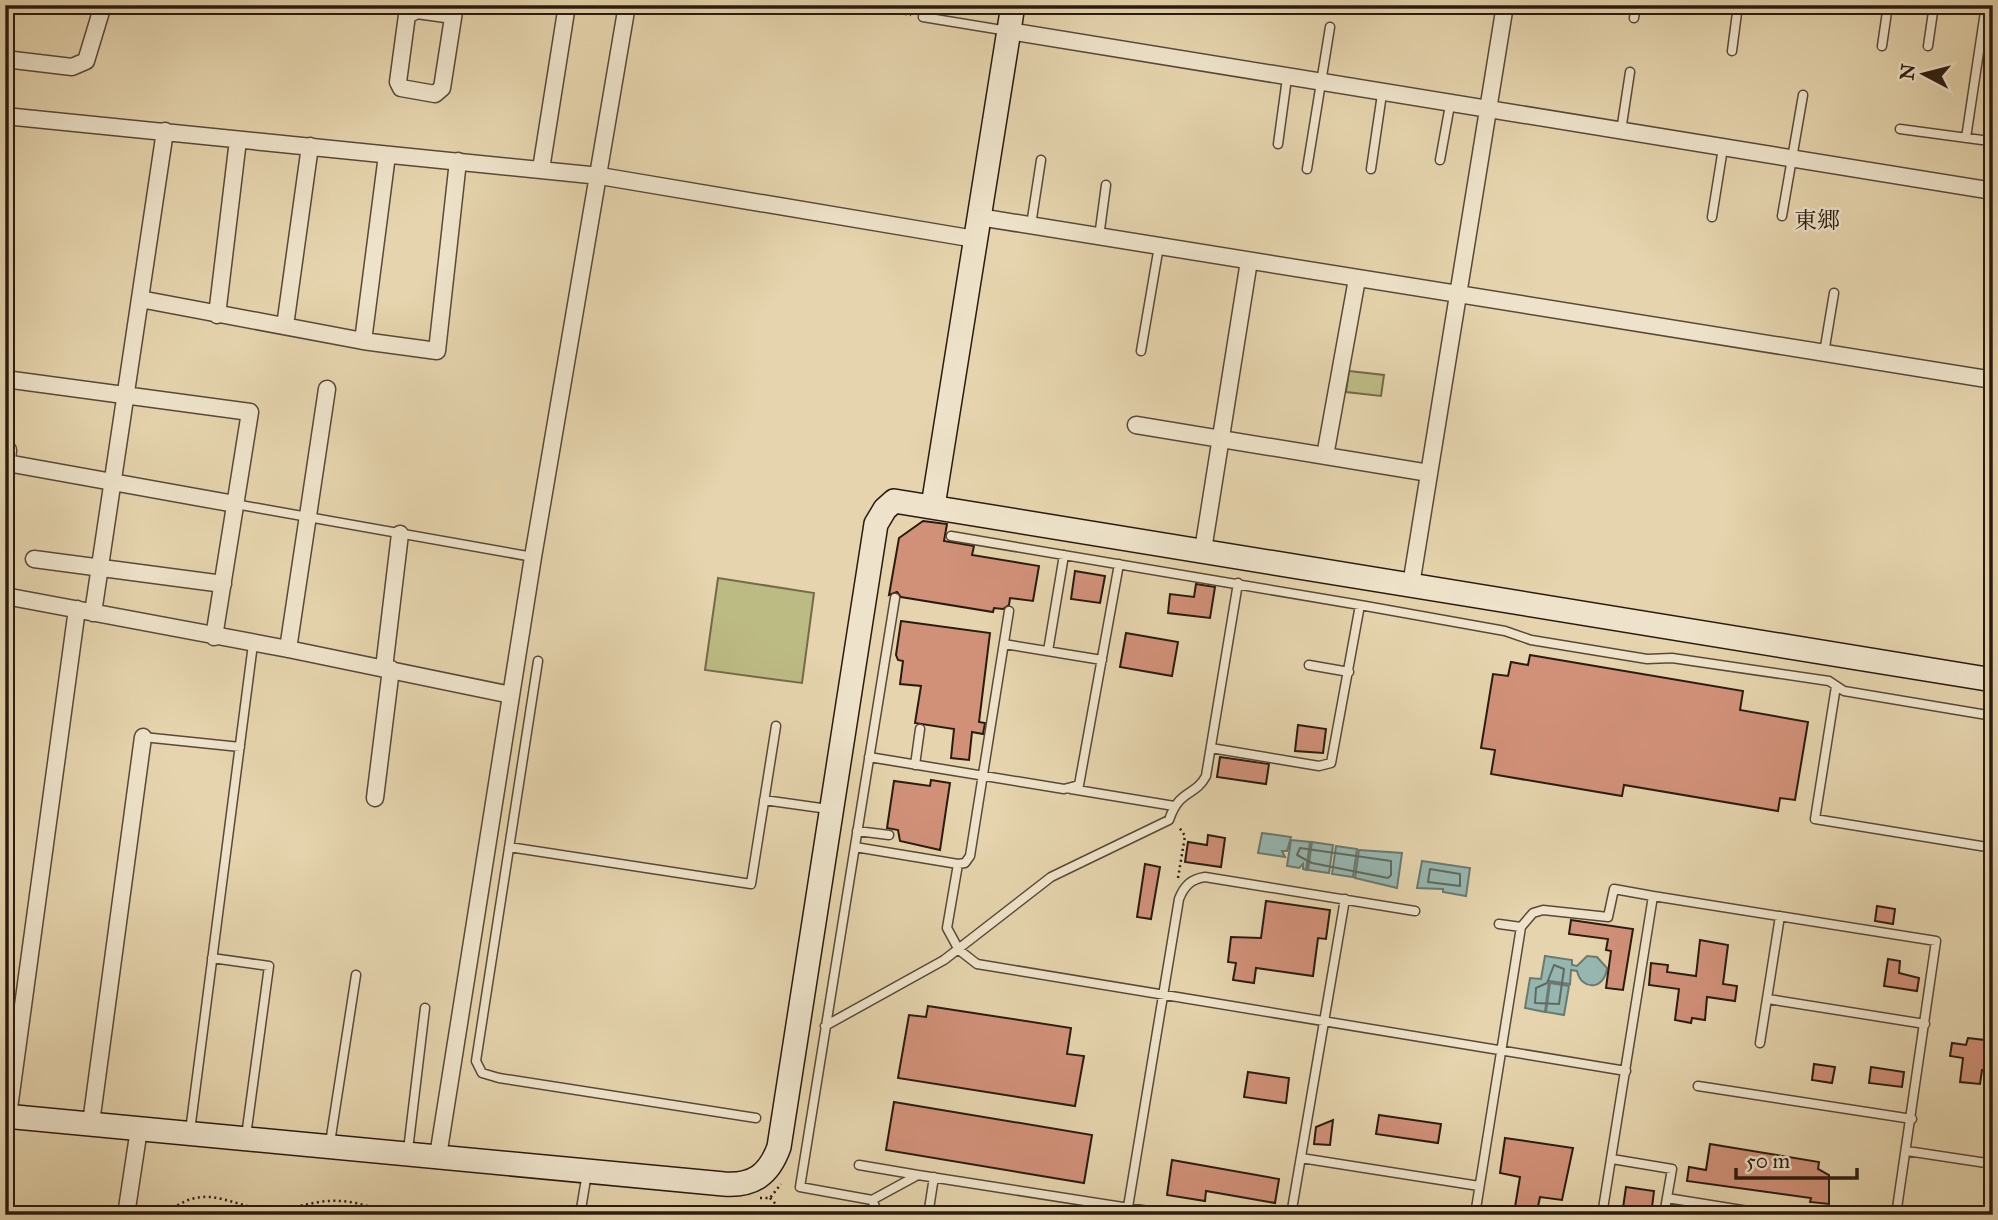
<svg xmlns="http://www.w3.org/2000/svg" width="1998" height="1220" font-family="'IM FELL Great Primer','Noto Serif JP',serif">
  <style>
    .green { fill: #bdbb84; stroke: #746b4a; stroke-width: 2 }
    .water { fill: #96b7b0; stroke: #6b7970; stroke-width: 2 }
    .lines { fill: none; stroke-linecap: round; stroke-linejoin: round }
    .shore { stroke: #606960; stroke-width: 2 }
    .building { fill: #d19179; stroke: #2a1b10; stroke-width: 2 }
    .lane-casing { stroke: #594937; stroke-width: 11 }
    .street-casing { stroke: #594937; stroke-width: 19 }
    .secondary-casing { stroke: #2a1b10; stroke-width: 26 }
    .path { stroke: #2a1b10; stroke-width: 2.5; stroke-dasharray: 2 3.5; stroke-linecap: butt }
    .lane { stroke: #eee3ca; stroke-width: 8 }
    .street { stroke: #eee3ca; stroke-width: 16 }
    .secondary { stroke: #eee3ca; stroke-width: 23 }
    .labels { text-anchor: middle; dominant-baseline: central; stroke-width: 5; stroke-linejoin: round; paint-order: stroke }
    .quarter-label { font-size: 23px; fill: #2a1b10; stroke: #eee3ca }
  </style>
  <rect width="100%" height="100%" fill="#e5d4ad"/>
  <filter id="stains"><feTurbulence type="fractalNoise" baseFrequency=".00286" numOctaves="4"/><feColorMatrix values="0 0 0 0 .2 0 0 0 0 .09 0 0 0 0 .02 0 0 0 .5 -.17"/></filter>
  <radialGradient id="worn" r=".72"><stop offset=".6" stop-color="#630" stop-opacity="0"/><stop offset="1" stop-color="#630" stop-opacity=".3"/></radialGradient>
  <path class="green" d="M1349,371L1384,375L1381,396L1346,392Z
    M718,578L814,593L802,683L705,670Z"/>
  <path class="water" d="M1262,833L1291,837L1287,851H1282L1285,857L1258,853Z
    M1291,840L1310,842L1306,870L1303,869V864L1299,868L1287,866Z
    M1312,842L1333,845L1329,873L1308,870Z
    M1336,846L1357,849L1353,877L1332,874Z
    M1359,850L1402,853L1397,888L1355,878Z
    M1422,861L1470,868L1466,896L1443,892V889L1417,888Z
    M1545,956L1572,960V965L1577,966L1587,956L1597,957L1607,968C1605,989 1582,992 1577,971L1571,970L1570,984L1549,981L1545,1012L1525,1008L1530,978L1541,979Z
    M1550,983L1569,986L1564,1015L1546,1012Z"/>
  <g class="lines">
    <path class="shore" d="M1300,848L1391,861V875L1388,878L1312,863L1297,855Z
      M1430,869L1460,874V886L1428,882Z
      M1554,965L1564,969L1559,1004L1535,1003L1536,988L1547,983Z"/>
  </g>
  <path class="building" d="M923,521L947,524L944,541L974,546L972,555L1039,566L1033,601L1010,598L1009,605L1003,609L994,608L993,612L901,597L897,592L889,595L899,538Z
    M1075,571L1105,576L1100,603L1071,599Z
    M1196,584L1215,587L1210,618L1168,613L1170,594L1194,597Z
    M901,621L990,633L979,722L985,723L983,734L972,732L969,760L951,758L954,729L915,723L921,686L900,684L903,661L898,660L896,655Z
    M1126,633L1178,642L1172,676L1120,667Z
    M1530,655L1743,691L1740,710L1808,722L1795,800L1780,798L1778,811L1624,785L1622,796L1491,774L1495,750L1481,748L1493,674L1508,676L1511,662L1528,665Z
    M1298,725L1326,729L1323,753L1295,751Z
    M1220,757L1269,764L1266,784L1217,777Z
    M931,780L950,783L940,850L900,841L898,830L887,828L894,781L930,786Z
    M1208,835L1225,838L1221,867L1185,862L1188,842L1207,845Z
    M1145,864L1160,867L1151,919L1137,917Z
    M1266,901L1330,910L1326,939L1318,938L1313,976L1256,968L1254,983L1233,980L1236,963L1228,962L1231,937L1261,938Z
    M1877,906L1895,909L1893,924L1875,921Z
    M1571,920L1633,929L1623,990L1606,988L1611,951L1606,950L1608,939L1569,934Z
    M1700,940L1728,945L1723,984L1737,986L1735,1001L1707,997L1705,1020L1692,1018L1691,1023L1675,1020L1679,989L1649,985L1651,963L1668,965L1667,972L1696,976Z
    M1888,959L1900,961L1899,973L1919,978L1917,991L1884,986Z
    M928,1006L1071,1028L1067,1054L1084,1056L1075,1106L898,1078L909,1015L926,1017Z
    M1968,1038L1993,1041V1071L1982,1070L1980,1084L1960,1082L1963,1058L1950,1056L1952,1043L1966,1045Z
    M1814,1064L1835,1067L1832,1083L1812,1080Z
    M1871,1067L1904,1072L1902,1087L1869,1083Z
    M1248,1072L1289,1078L1286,1103L1244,1097Z
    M894,1102L1092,1135L1084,1183L886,1150Z
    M1379,1115L1441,1124L1438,1143L1376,1134Z
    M1333,1120L1330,1145L1314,1144L1316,1127Z
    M1505,1138L1573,1148L1562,1200L1540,1197L1537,1211L1515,1207L1520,1177L1500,1173Z
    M1710,1144L1819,1162L1818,1169L1829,1175V1204L1810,1202L1811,1198L1687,1181L1689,1167L1706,1170Z
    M1172,1160L1279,1179L1275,1203L1206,1191L1205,1201L1167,1195Z
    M1626,1187L1654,1191L1651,1215H1622Z"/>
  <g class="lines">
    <defs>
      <path id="lane" d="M925,5L923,17L1008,31
        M1634,18L1636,5
        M1882,46L1888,5
        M1928,46L1934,5
        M1732,51L1738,5
        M1900,129L1982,140
        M1621,131L1630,72
        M1966,138L1986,5
        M1278,144L1287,78
        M1440,160L1450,105
        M1307,169L1330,27
        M1371,169L1382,94
        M1782,216L1803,95
        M1712,217L1723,148
        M1031,225L1041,160
        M1099,237L1106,185
        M1141,351L1159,246
        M1824,353L1834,293
        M235,504L533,557
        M951,536L1360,605L1505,631L1531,640L1647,659L1672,658L1829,681L1844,691L1993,716
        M895,598L800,1187L872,1200L918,1175L1174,1215
        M1009,611L970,856L965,863L958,864L947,928L959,950L977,964L1626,1071
        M1004,644L1102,660
        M1048,651L1064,555
        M538,661L476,1061L482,1073L499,1078L756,1118
        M1309,665L1349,672
        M1836,686L1815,819L1993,848
        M143,737L240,747
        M1211,748L1319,766L1331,763L1360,605
        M869,757L1064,789L1079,785L1119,564
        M915,765L920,729
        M1071,789L1174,806
        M764,800L828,809
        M857,831L889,835
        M509,847L751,884L776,726
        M855,847L958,864
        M1499,924L1521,927
        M212,958L269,966L246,1136
        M1768,999L1925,1024
        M825,1026L944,960L1051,877L1169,820C1180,788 1195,797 1206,776L1238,583
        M1760,1043L1780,916
        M1698,1086L1912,1119
        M190,1131L253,644
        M330,1143L356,975
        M408,1150L425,1008
        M1907,1151L1993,1164
        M1301,1158L1479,1186
        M1612,1159L1672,1169L1664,1215
        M859,1165L918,1175
        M1667,1198L1773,1215
        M872,1200L879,1215
        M1128,1207L1179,899C1184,886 1191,879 1205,877L1415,911
        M580,1215L587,1173
        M928,1215L934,1177
        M1291,1215L1345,899
        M1475,1215L1521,927L1533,913L1543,910L1608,917L1614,889L1653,896
        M1602,1215L1653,896L1936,941L1896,1215"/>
      <path id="street" d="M453,15L417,10L407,15L398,82L401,88L435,94L442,88L455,5
        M1009,31L1993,191
        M5,59L72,67L86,61L103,5
        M5,116L600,176L975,239
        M541,169L567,5
        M979,217L1993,380
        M140,299L363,341L437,351L458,161
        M217,315L238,140
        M285,326L310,146
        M363,341L387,155
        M5,379L250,412L214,637
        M1136,425L1429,473
        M5,450H8L5,479
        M1325,456L1357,279
        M7,463L235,504
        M1203,550L1249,261
        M34,559L223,584
        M1411,585L1505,5
        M5,596L288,649L511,695
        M93,613L165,131
        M288,649L327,389
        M384,668L400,534
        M375,798L391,669
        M8,1116L77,609
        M91,1123L143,737
        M438,1156L533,557L627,5
        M126,1215L139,1129"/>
      <path id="secondary" d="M933,506L1013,5
        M5,1116L724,1184C753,1186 769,1175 779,1147L876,524L885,509L894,501L1993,680"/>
    </defs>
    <use href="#lane" class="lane-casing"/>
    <use href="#street" class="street-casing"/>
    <use href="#secondary" class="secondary-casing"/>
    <path class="path" d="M856,5L911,15
      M1178,878L1185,836L1179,827
      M760,1198H770L781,1184
      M770,1198L786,1215
      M164,1215C208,1178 229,1209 271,1209C288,1209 303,1205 319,1202C346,1198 368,1205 392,1215"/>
    <use href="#lane" class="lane"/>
    <use href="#street" class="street"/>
    <use href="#secondary" class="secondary"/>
  </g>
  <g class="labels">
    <g class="quarter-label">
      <text x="1817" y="220">東郷</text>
    </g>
  </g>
  <rect width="1998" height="1220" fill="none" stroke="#e5d4ad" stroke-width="28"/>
  <rect x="7" y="7" width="1984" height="1206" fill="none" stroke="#2a1b10" stroke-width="3.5"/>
  <rect x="14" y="14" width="1970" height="1192" fill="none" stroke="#2a1b10" stroke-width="2"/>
  <g transform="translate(1924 74) rotate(277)" stroke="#eee3ca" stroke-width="5" paint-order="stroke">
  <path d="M0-5L12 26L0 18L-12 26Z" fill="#2a1b10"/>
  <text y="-10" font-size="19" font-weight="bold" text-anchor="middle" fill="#2a1b10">N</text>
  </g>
  <path d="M1736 1168v10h121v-10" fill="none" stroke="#2a1b10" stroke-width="3.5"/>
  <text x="1746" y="1168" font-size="21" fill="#2a1b10" stroke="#eee3ca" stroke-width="5" paint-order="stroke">50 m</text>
  <rect width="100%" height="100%" filter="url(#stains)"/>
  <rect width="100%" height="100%" fill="url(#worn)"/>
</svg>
